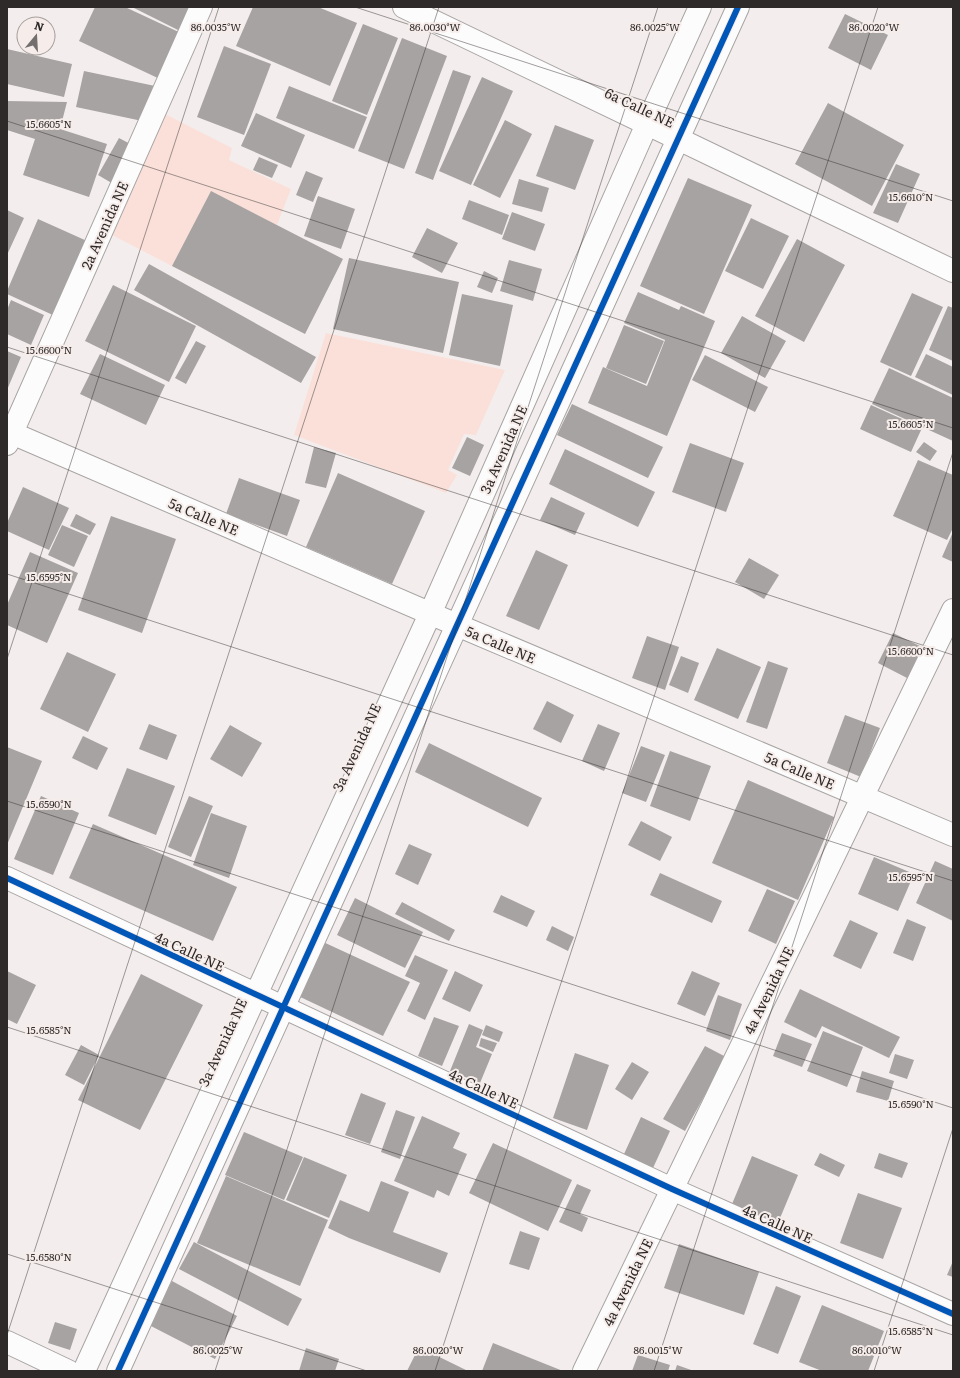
<svg xmlns="http://www.w3.org/2000/svg" width="960" height="1378" font-family="Literata,serif">
  <style>
    .green { fill: #fae0d9 }
    .building { fill: #a7a3a2 }
    .lines { fill: none; stroke-linecap: round; stroke-linejoin: round }
    .minor-casing { stroke: #a8a4a3; stroke-width: 24 }
    .minor { stroke: #fdfcfc; stroke-width: 22 }
    .cycleway-casing { stroke: #f6edea; stroke-width: 8 }
    .cycleway { stroke: #0057b8; stroke-width: 6 }
    .ticks { fill: none; stroke: #2e2a29; stroke-width: 1; stroke-opacity: 0.45 }
    .labels { text-anchor: middle; dominant-baseline: central; stroke-width: 4; stroke-linejoin: round; paint-order: stroke }
    .street-label { font-size: 14px; fill: #2e2a29; stroke: #f6edea }
    .ticks-label { font-size: 10px; text-anchor: middle; fill: #2e2a29; stroke: #f6edea; stroke-width: 4; stroke-linejoin: round; paint-order: stroke }
  </style>
  <rect width="100%" height="100%" fill="#f3eeed"/>
  <path class="green" d="M165,114L232,148L229,160L291,189L277,225L241,207L201,281L112,235Z
    M326,333L505,370L476,435L464,434L448,470L457,475L446,493L294,435Z"/>
  <path class="building" d="M95,7H125L183,34L162,80L79,41Z
    M132,7H191L180,31Z
    M253,7H318L357,23L330,86L236,46Z
    M845,14L888,35L871,70L828,48Z
    M363,24L398,38L367,115L332,101Z
    M402,38L447,56L404,169L358,151Z
    M224,46L271,64L244,135L197,117Z
    M7,49L72,64L64,97L7,84Z
    M453,70L471,76L433,180L415,173Z
    M84,71L155,86L147,122L76,107Z
    M482,77L513,91L471,185L439,171Z
    M289,86L367,117L354,149L276,118Z
    M7,101L67,102L60,129L107,144L89,197L23,175L35,139L7,130Z
    M828,103L904,145L872,206L795,164Z
    M256,113L305,135L291,168L241,146Z
    M505,120L532,134L500,198L473,185Z
    M555,125L594,140L575,190L536,176Z
    M119,138L136,147L115,185L98,175Z
    M259,157L278,165L272,178L253,170Z
    M896,164L920,174L898,223L873,213Z
    M306,171L323,178L313,202L296,195Z
    M688,178L752,205L704,314L640,286Z
    M519,179L549,188L542,212L512,204Z
    M211,191L343,259L305,334L172,266Z
    M318,196L355,209L341,249L304,236Z
    M469,200L509,215L502,235L462,219Z
    M7,210L24,218L7,255Z
    M512,212L545,224L535,251L502,239Z
    M751,218L789,236L763,289L725,271Z
    M38,219L87,241L55,316L7,294V291Z
    M427,228L458,243L442,273L412,257Z
    M797,239L845,265L804,342L755,316Z
    M349,258L459,282L443,353L333,329Z
    M509,260L542,269L533,301L500,291Z
    M149,264L316,357L301,383L134,290Z
    M484,271L498,278L492,293L477,287Z
    M113,285L196,326L169,382L85,341Z
    M638,292L679,310L681,306L715,321L667,436L588,403L603,367L647,386L665,340L624,323Z
    M912,293L943,307L911,376L880,362Z
    M462,294L513,305L500,366L449,355Z
    M11,300L44,315L31,345L7,334V310Z
    M948,306L953,308V361L929,350Z
    M742,316L786,341L765,378L721,353Z
    M624,325L664,341L646,384L606,368Z
    M196,341L206,346L186,384L175,378Z
    M7,351L21,357L7,390Z
    M100,354L165,385L146,425L80,394Z
    M926,354L953,367V395L915,377Z
    M705,355L768,387L755,412L692,380Z
    M889,368L953,398V441L872,404Z
    M572,404L663,447L648,478L557,435Z
    M871,405L922,428L911,452L860,429Z
    M467,437L484,445L470,476L452,468Z
    M924,442L937,451L930,461L916,452Z
    M690,443L744,463L726,512L672,492Z
    M314,447L336,453L326,488L305,483Z
    M565,449L655,492L638,527L549,484Z
    M918,460L953,475V528L947,540L893,516Z
    M338,473L425,511L392,584L306,547Z
    M239,478L300,500L287,536L226,514Z
    M23,487L69,508L49,550L7,531V523Z
    M551,497L585,513L575,535L540,520Z
    M76,514L96,524L90,535L70,526Z
    M111,516L176,539L142,633L78,610Z
    M62,525L88,536L74,567L48,555Z
    M953,532V562L942,557Z
    M536,550L568,565L539,630L506,616Z
    M30,552L78,573L47,643L7,625V605Z
    M749,558L779,575L764,599L735,582Z
    M893,633L924,648L909,679L878,663Z
    M647,636L679,647L665,690L632,678Z
    M717,648L761,667L738,719L694,700Z
    M67,652L116,674L88,732L40,709Z
    M681,656L699,663L688,693L669,685Z
    M768,661L788,668L767,729L746,722Z
    M547,701L574,715L561,743L533,729Z
    M845,715L880,728L861,777L827,763Z
    M149,724L177,735L167,760L139,749Z
    M598,724L620,733L604,771L582,761Z
    M230,725L262,743L242,777L210,759Z
    M83,736L108,748L97,770L72,758Z
    M429,743L542,798L528,827L415,772Z
    M641,746L665,755L646,802L622,793Z
    M7,747L42,761L7,845Z
    M670,751L711,766L690,821L650,806Z
    M127,768L175,786L156,835L108,816Z
    M748,780L834,817L798,900L712,863Z
    M41,796L79,813L53,875L14,859Z
    M189,796L213,806L191,857L168,847Z
    M211,813L247,826L229,878L193,865Z
    M641,821L672,837L660,861L628,845Z
    M93,824L237,887L213,941L69,878Z
    M409,844L432,854L418,885L395,874Z
    M874,857L914,874L898,911L858,894Z
    M935,861L953,869V921L916,903Z
    M660,873L722,901L712,923L650,895Z
    M767,889L795,901L776,944L748,931Z
    M501,895L535,911L527,927L493,912Z
    M355,898L423,932L405,968L337,935Z
    M402,902L455,930L449,941L395,914Z
    M907,919L926,927L913,961L893,953Z
    M850,920L878,933L861,969L833,956Z
    M552,926L574,937L568,951L546,940Z
    M321,941L410,982L383,1036L296,995Z
    M415,955L448,970L425,1020L407,1011L420,983L405,976Z
    M7,971L36,985L17,1024L7,1019Z
    M455,971L483,985L470,1012L442,999Z
    M692,971L720,983L705,1016L677,1004Z
    M141,974L203,1005L140,1130L78,1100Z
    M800,989L900,1037L889,1058L822,1026L816,1038L784,1022Z
    M718,995L742,1004L730,1040L706,1031Z
    M434,1017L459,1026L442,1066L418,1056Z
    M469,1024L483,1030L476,1047L492,1054L480,1083L450,1071Z
    M486,1025L503,1032L499,1042L482,1035Z
    M823,1031L863,1047L847,1087L807,1071Z
    M782,1033L812,1044L802,1067L773,1056Z
    M481,1038L497,1043L493,1052L479,1046Z
    M81,1045L99,1055L84,1085L65,1075Z
    M705,1046L726,1057L685,1131L663,1119Z
    M575,1053L609,1065L587,1130L553,1118Z
    M895,1054L914,1060L907,1079L889,1073Z
    M632,1062L649,1072L632,1100L615,1089Z
    M862,1071L894,1081L888,1101L856,1092Z
    M361,1093L386,1103L370,1144L345,1135Z
    M396,1110L415,1117L400,1159L381,1152Z
    M422,1116L460,1133L453,1148L467,1154L449,1196L437,1190L434,1198L394,1181Z
    M641,1117L670,1131L653,1168L624,1154Z
    M244,1132L303,1157L284,1200L225,1175Z
    M493,1143L572,1180L548,1231L469,1193Z
    M820,1153L845,1165L839,1177L814,1165Z
    M879,1153L908,1163L902,1178L874,1168Z
    M752,1156L798,1175L778,1223L732,1204Z
    M304,1157L347,1175L329,1218L286,1200Z
    M226,1176L328,1220L300,1286L197,1243Z
    M381,1181L409,1192L393,1232L448,1253L440,1273L349,1238L328,1228L340,1200L369,1212Z
    M577,1184L591,1190L580,1214L588,1218L582,1232L559,1222Z
    M858,1193L902,1208L883,1259L840,1243Z
    M520,1231L540,1238L529,1270L509,1264Z
    M194,1242L302,1299L288,1326L179,1269Z
    M679,1244L759,1272L744,1315L664,1288Z
    M953,1261V1277L947,1275Z
    M172,1281L237,1316L215,1359L149,1325Z
    M776,1286L801,1296L778,1354L753,1344Z
    M822,1305L884,1331L868,1371H822L799,1362Z
    M55,1322L77,1329L70,1350L48,1343Z
    M493,1343L563,1371H482Z
    M419,1347L468,1371H407Z
    M306,1348L339,1359L335,1371H299Z
    M638,1355L670,1365L668,1371H632Z
    M677,1365L694,1371H675Z"/>
  <g class="lines">
    <defs>
      <path id="minor" d="M404,7L953,271
        M7,431L457,625L953,835
        M7,444L201,7
        M7,878L672,1189L953,1314
        M7,1342L68,1371
        M84,1371L430,614L647,124L700,7
        M118,1371L738,7
        M584,1371L953,610"/>
    </defs>
    <use href="#minor" class="minor-casing"/>
    <use href="#minor" class="minor"/>
    <defs>
      <path id="cycleway" d="M7,878L672,1189L953,1314
        M118,1371L738,7"/>
    </defs>
    <use href="#cycleway" class="cycleway-casing"/>
    <use href="#cycleway" class="cycleway"/>
  </g>
  <path class="ticks" d="M355,7L953,201M7,121L953,428M7,347L953,655M7,574L953,881M7,659L219,7M7,801L953,1108M7,1027L953,1335M7,1254L367,1371M7,1335L439,7M215,1371L658,7M435,1371L878,7M654,1371L953,452M874,1371L953,1128"/>
  <g class="labels">
    <g class="street-label">
      <text transform="translate(640 107) rotate(25)">6a Calle NE</text>
      <text transform="translate(104 225) rotate(-66)">2a Avenida NE</text>
      <text transform="translate(503 449) rotate(-66)">3a Avenida NE</text>
      <text transform="translate(204 516) rotate(23)">5a Calle NE</text>
      <text transform="translate(501 644) rotate(23)">5a Calle NE</text>
      <text transform="translate(356 747) rotate(-65)">3a Avenida NE</text>
      <text transform="translate(800 770) rotate(23)">5a Calle NE</text>
      <text transform="translate(190 951) rotate(25)">4a Calle NE</text>
      <text transform="translate(768 990) rotate(-64)">4a Avenida NE</text>
      <text transform="translate(222 1042) rotate(-65)">3a Avenida NE</text>
      <text transform="translate(484 1088) rotate(25)">4a Calle NE</text>
      <text transform="translate(778 1223) rotate(24)">4a Calle NE</text>
      <text transform="translate(627 1282) rotate(-64)">4a Avenida NE</text>
    </g>
  </g>
  <g class="ticks-label">
    <text x="216" y="31">86.0035°W</text>
    <text x="435" y="31">86.0030°W</text>
    <text x="655" y="31">86.0025°W</text>
    <text x="874" y="31">86.0020°W</text>
    <text x="49" y="128">15.6605°N</text>
    <text x="911" y="201">15.6610°N</text>
    <text x="49" y="354">15.6600°N</text>
    <text x="911" y="428">15.6605°N</text>
    <text x="49" y="581">15.6595°N</text>
    <text x="911" y="655">15.6600°N</text>
    <text x="49" y="808">15.6590°N</text>
    <text x="911" y="881">15.6595°N</text>
    <text x="49" y="1034">15.6585°N</text>
    <text x="911" y="1108">15.6590°N</text>
    <text x="49" y="1261">15.6580°N</text>
    <text x="911" y="1335">15.6585°N</text>
    <text x="218" y="1354">86.0025°W</text>
    <text x="438" y="1354">86.0020°W</text>
    <text x="658" y="1354">86.0015°W</text>
    <text x="877" y="1354">86.0010°W</text>
  </g>
  <rect width="960" height="1378" fill="none" stroke="#2e2a29" stroke-width="16"/>
  <g transform="translate(36 36) rotate(18)"><circle r="19" fill="#f6edea" stroke="#a69f9d"/>
  <path d="M0-3L7 15L0 10L-7 15Z" fill="#736f6e"/>
  <text y="-6" font-size="11" font-weight="bold" text-anchor="middle" fill="#2e2a29">N</text>
  </g>
</svg>
